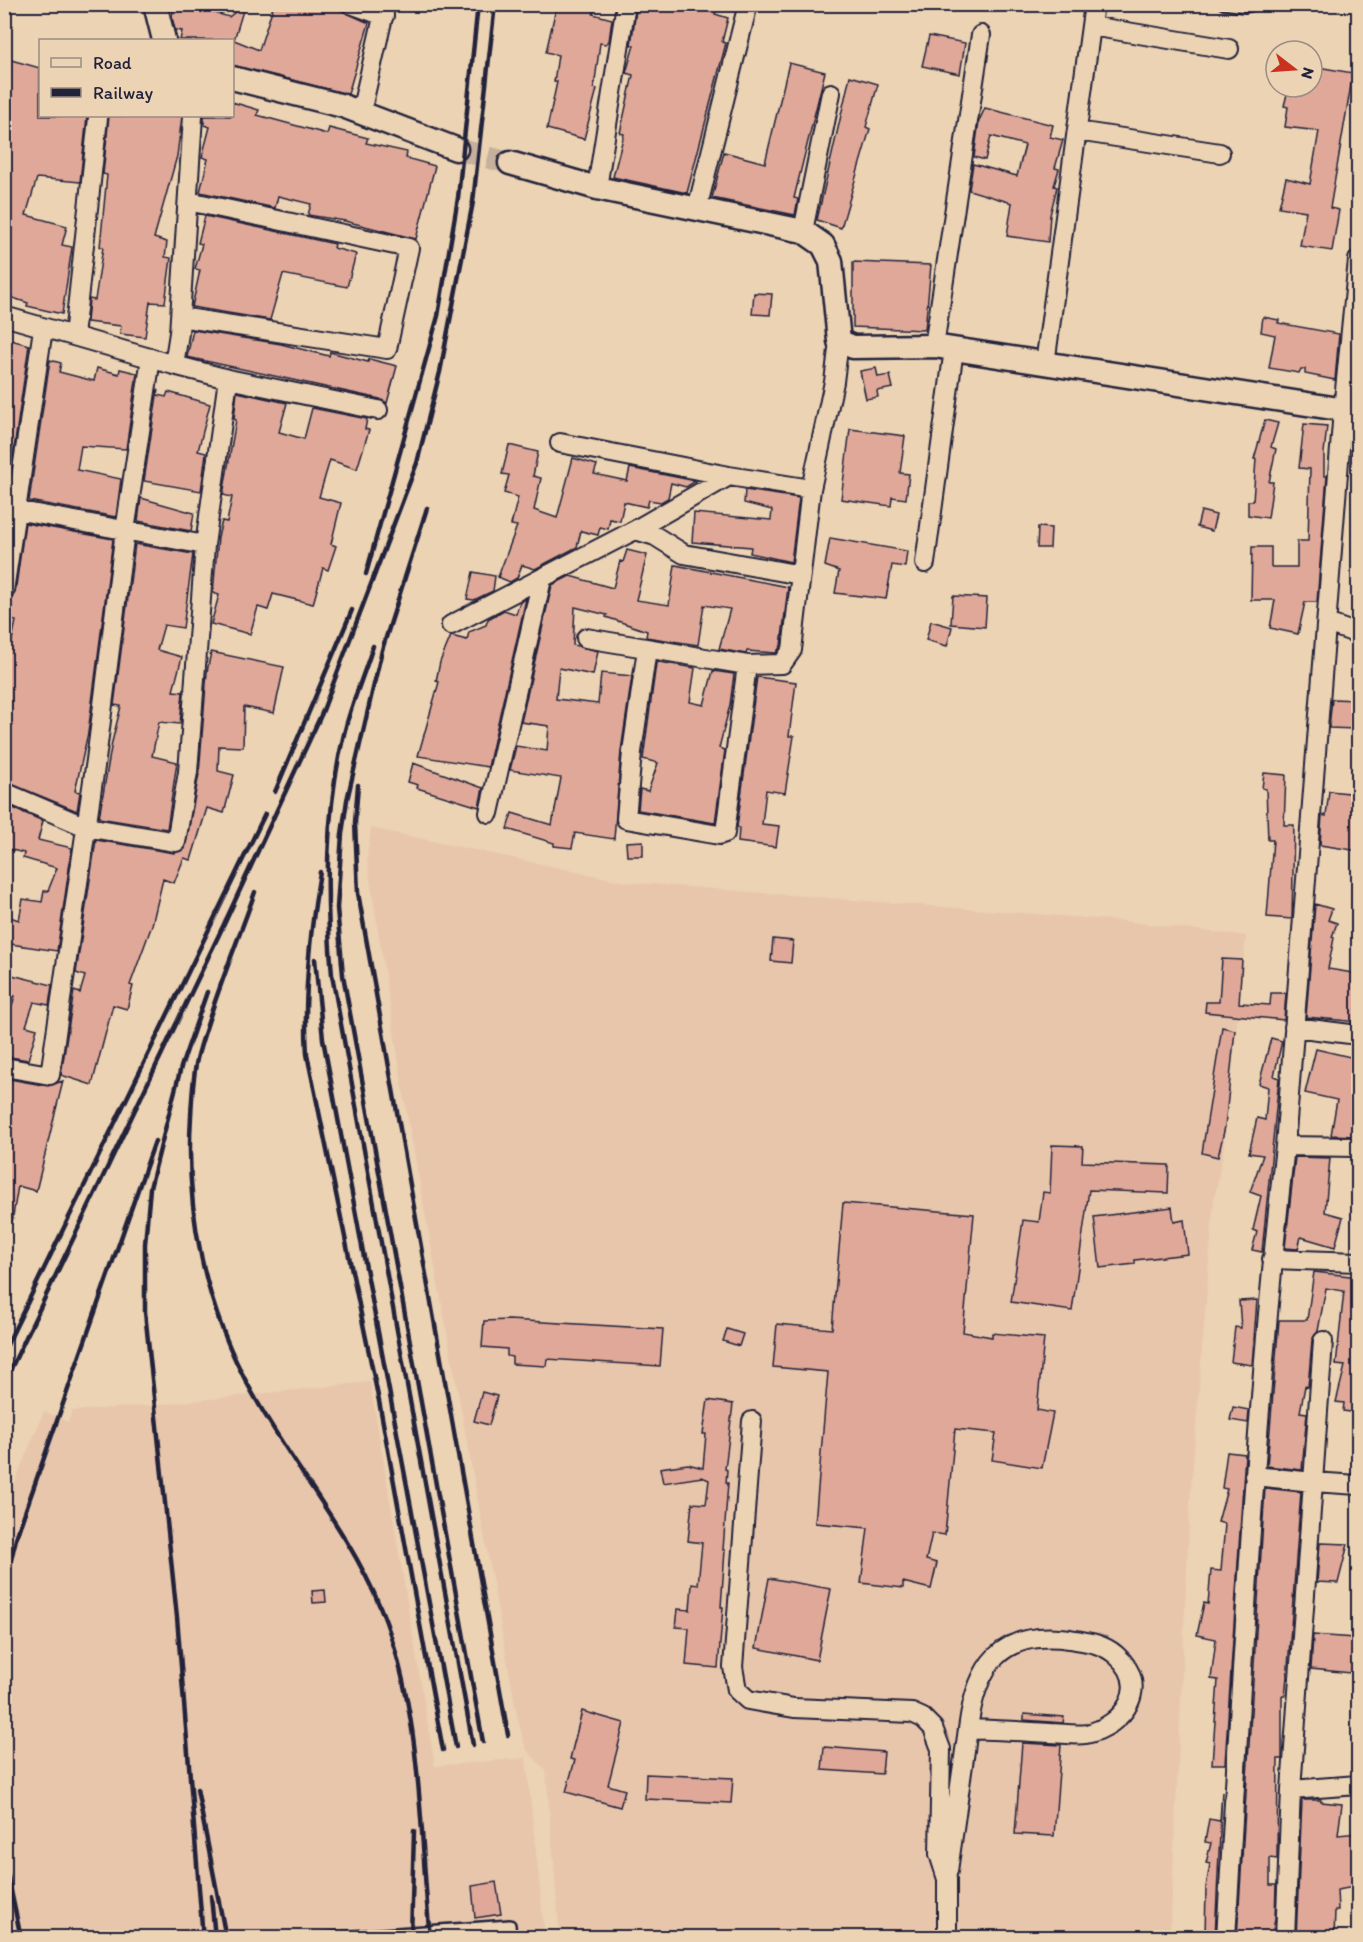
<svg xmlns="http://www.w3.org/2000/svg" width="1363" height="1942" font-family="Itim,sans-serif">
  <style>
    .built { fill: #e8c6ac }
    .building { fill: #e0a898; stroke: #22223b; stroke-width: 1.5 }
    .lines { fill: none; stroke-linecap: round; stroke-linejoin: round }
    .tertiary-tunnel { stroke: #c4b09c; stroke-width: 22; stroke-dasharray: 22 11; stroke-linecap: butt }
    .service-casing { stroke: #22223b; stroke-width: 14 }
    .minor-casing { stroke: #22223b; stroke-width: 22 }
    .tertiary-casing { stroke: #22223b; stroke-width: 27 }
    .service { stroke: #ecd3b4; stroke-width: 9 }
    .minor { stroke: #ecd3b4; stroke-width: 18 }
    .tertiary { stroke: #ecd3b4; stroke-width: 22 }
    .rail { stroke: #22223b; stroke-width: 4.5 }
  </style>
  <rect width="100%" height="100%" fill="#ecd3b4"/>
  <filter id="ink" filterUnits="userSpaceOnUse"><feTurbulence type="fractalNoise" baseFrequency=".0167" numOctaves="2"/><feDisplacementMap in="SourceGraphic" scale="12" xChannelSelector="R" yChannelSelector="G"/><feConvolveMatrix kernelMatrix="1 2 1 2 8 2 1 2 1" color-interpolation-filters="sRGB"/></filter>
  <g filter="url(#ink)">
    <path class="built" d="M371,828L626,882L1122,921L1246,936L1223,1153L1214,1200L1190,1502L1170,1937H560L546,1771L526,1749L518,1720L406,1109L367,859Z
      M370,1382L435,1766L526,1758L545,1937L5,1938V1506L44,1411L68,1422L72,1411L155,1405Z"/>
    <path class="building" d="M174,4L213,8L212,12L229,17L245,4L234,40L259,50L274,4H327L369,23L348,94L232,65V40H180L182,31L175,30L172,17Z
      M557,4L595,7L593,14L612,19L609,41L606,44L600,43L594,88L597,89L584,139L547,129L557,82H554L558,55L546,52Z
      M637,4H705L717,8L715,14L728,18L722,42L726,43L687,193L613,177L624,134L620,133L633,75L626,73L634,45H631Z
      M929,36L965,43L960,74L922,66Z
      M4,58L40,68V116H87L80,182L37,178L26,215L67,226L62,245L72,247L62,314L27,306L28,303L4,295Z
      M789,63L825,72L794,198L798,199L795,215L712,198L724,152L765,163Z
      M1312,66L1353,73L1330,208L1339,210L1332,251L1300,246L1306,211L1279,207L1286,178L1310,184L1319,131L1285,127L1288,107L1284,106L1288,90L1293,91L1294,87H1312Z
      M850,76L878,84L866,127L870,129L841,228L817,220Z
      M232,102L259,110L257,115L327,134L329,128L368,138L366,143L407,152L406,158L435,166L416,239L345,221L308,215L311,204L278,196L275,208L200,192L208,159L202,157L210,127L204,125V116H232Z
      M985,108L1053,125L1050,137L1063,140L1055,168L1059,169L1054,186L1057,187L1050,215L1048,242L1007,236L1012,203L969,190L973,164L1017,176L1025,145L991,136L985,160L974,157L979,121Z
      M109,116H182L177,156L154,238L167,242L165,257L171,258L165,303L150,302L145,337L120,334L121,326L87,322L89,299L95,300L103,247H100L107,175L103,174Z
      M205,216L335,244L334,248L356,254L347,287L283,274L270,320L192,307L200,270L195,269L202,244L198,243Z
      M853,262L931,265L925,330L853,327Z
      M754,293L772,294L770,315L752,314Z
      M1263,317L1279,320L1278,323L1339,334L1335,380L1305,374V369H1301L1299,373L1269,368L1275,335L1261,332Z
      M193,330L281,344L329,356L330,352L368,362L369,359L397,366L387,403L380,399L187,357Z
      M4,338L29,345L7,497H4Z
      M50,360L61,363L59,372L94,381L97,368L119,374L120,369L137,373L126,449L81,446L77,470L121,479L116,517L29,501Z
      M876,368L878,377L890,375L893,388L877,391L878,397L866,399L860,371Z
      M158,389L157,395L166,397L168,392L210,404L198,451L206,453L201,491L144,481Z
      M237,392L287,403L279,432L304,439L312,408L367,419L365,429L369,430L357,469L330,460L319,497L341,503L331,544L336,546L328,570L323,568L313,604L273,594L268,610L258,607L250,634L211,624L219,595L213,593L218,537L222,521L227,522L232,497L223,495L236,420L234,419Z
      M1265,420L1278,423L1271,447L1276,449L1269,482H1273L1268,518L1248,515V501H1253L1256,459H1254Z
      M1304,424L1327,426L1324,453V476H1327L1317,602H1305L1298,634L1270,628L1275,600H1251L1252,547H1271V567H1297V541H1308L1310,469L1299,468Z
      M850,429L905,436L900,473L909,474L906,499L892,497L891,506L841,499Z
      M509,445L538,452L533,476L541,478L534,510L557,518L573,458L597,465L594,474L627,481L630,468L696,481L686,487L671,483L668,498L661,502L649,500L647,507L624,502L620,521L610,519L608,529L600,527L598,535L581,531L577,547L535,569L522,565L517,578L510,582L498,577L517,526L511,525L518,497L504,493L509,475L502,474Z
      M745,490L799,498L791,562L750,553L751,547L692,542L694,513L771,520L772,510L744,503Z
      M141,498L194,513L191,531L138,521Z
      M1201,511L1216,515L1212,531L1197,527Z
      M25,523L113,539L88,733L75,791L80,792L77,811L4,781V644L11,645L16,621L6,619L9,601L15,593Z
      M1038,527L1051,528L1050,548H1037Z
      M830,538L907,551L905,567L892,565L886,599L835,593L839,571L825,566Z
      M135,544L193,554L183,628L164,625L157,650L182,657L173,691L183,692L180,724L159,722L152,756L177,762L167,829L99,818L112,742L121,706L114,705Z
      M627,550L647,555L636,600L669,605L675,565L788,587L781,646L776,653L747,651L746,654L719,649L730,609L704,605L698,645L646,637L647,631L606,617L607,615L575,607L573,645L598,651L593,675L559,668L556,699L598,704L601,673L632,676L621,751L614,839L575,833L572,848L554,846V843L507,829L512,813L552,825L561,778L510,770L516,746L547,751L549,726L521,722L552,585L570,576L613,588L620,561L623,562Z
      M473,572L495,576L493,591L474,600L467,599Z
      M953,596L987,598L985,627L951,624Z
      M526,599L488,767L418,756L439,682L436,681L440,662L451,636L467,640L469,632L486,625L488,619L504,610L516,614L520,602Z
      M931,621L952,627L947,646L926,640Z
      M211,652L284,667L274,713L244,707L243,747L219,746L218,771L234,775L224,813L207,808L191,860L184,858L174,883L163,879L152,925L130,985L133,986L127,1009L113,1005L92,1085L61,1075L74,991L80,993L85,976L76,973L96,840L174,853L185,849L199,774L207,672Z
      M659,662L695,668L690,702L704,705L713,671L734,674L730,705L719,748L725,750L715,823L638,810L640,789L648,791L658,763L643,759L656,664Z
      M757,677L796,682L789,736H794L785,793L766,790L762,824L779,826L776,847L738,842L739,828L737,827Z
      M1332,699L1359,700L1356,729L1329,728Z
      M413,763L483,788L479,807L417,788L418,785L408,782Z
      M1264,773L1286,775L1284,825H1294L1292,919L1267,917L1273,840H1268L1266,789L1262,788Z
      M1329,791L1359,794V851L1320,845L1322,815L1326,816Z
      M4,804L43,821L38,840L72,848L57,951L4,943V915L19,920L23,899L42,902L44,891H48L57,868L23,858L24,853L4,848Z
      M643,841V856H627L626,842Z
      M1315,904L1332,909L1328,920L1337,923L1332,937L1334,938L1328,969L1359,974V1022L1306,1017Z
      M773,939L793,941L791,963L771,961Z
      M1222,959L1242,960L1239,1003L1270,1005L1271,993H1286L1284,1020L1205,1012L1206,1002H1219Z
      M4,973L52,985L49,1005L34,1002L26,1026L37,1029L28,1060L4,1056V1021H7L15,996L4,994Z
      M1222,1027L1235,1030L1225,1127L1218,1157L1202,1153Z
      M1271,1038L1282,1041L1274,1076L1279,1078L1262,1252L1252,1250L1257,1232L1253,1230L1261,1196L1250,1192L1263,1155L1249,1153L1257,1118L1265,1120L1268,1087L1259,1084Z
      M1316,1049L1359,1059V1117L1355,1136L1331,1135L1337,1100L1305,1093Z
      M4,1078L48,1086L63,1081L36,1191L18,1186L12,1222H4Z
      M1052,1145L1083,1146L1082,1162L1169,1165L1168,1193L1089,1190L1072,1311L1011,1302L1023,1220L1039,1222L1043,1192L1050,1193Z
      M1295,1157L1330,1158L1325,1212L1343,1217L1335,1247L1301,1237L1298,1249L1285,1248Z
      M843,1203L974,1214L963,1332L992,1337V1333L1044,1338L1037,1410L1053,1413L1042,1468L992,1460L996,1433L955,1429L945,1535L932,1533L926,1560L937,1563L931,1589L903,1582V1588L861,1583L868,1528L815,1523L828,1372L773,1367L777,1324L832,1329Z
      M1172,1207L1174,1222L1184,1220L1188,1254L1135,1260V1264L1100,1268L1094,1217Z
      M1314,1272L1359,1277V1413L1343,1411L1344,1403L1336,1402L1345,1366L1336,1365L1344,1291L1326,1288L1318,1331L1312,1340L1308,1387L1305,1386L1300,1412L1307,1413L1302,1470L1267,1466L1279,1320H1307Z
      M1257,1300L1252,1365L1231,1362L1235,1327L1241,1328L1239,1301Z
      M509,1320L663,1329L660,1366L547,1359L546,1366L512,1364V1357L507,1356V1349L482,1347L484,1321Z
      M727,1329L743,1334L739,1346L723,1341Z
      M482,1392L497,1396L489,1425L474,1421Z
      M708,1400L733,1404L725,1469L727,1470L726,1483H728L723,1550H725L721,1607H723L718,1668L686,1665L689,1628L676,1627L678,1609L690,1610L692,1584L698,1585L702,1543L688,1541L692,1503L706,1504L709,1480L702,1477L663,1483L660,1468L688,1464L703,1468L706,1434H703Z
      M1233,1407L1249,1410L1248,1423L1230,1420Z
      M1227,1452L1245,1454L1225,1764H1212L1218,1680L1211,1679L1216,1639L1197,1635L1204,1603L1208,1604L1211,1570L1221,1571L1225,1524L1218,1522L1227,1489L1222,1488Z
      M1265,1488L1301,1492L1288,1667L1285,1696H1282V1759H1278L1277,1859L1270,1858V1885H1276L1275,1919L1272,1935L1252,1933V1938H1237Z
      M1320,1543L1348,1544L1338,1583L1317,1582Z
      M769,1578L831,1589L817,1660L756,1648Z
      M325,1590L326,1602L313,1603L312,1591Z
      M1313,1635L1354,1638L1351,1673L1311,1669Z
      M582,1711L624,1723L608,1785L625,1790L620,1807L566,1792L575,1760L570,1759Z
      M1024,1714L1064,1717L1063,1723L1024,1720Z
      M1022,1743L1061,1745L1054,1836L1015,1834Z
      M824,1747L884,1752L882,1774L822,1770Z
      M646,1774L733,1778L731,1803L645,1799Z
      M1222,1791L1215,1937H1205L1206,1887L1210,1864L1206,1863L1211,1843L1205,1842L1209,1819L1220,1821Z
      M1302,1800H1321V1802L1342,1804L1338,1835L1359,1833V1886L1337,1890L1338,1910H1335L1334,1938H1296Z
      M496,1882L501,1914L475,1918L472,1886Z"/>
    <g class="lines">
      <path class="tertiary-tunnel" d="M456,149L510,163"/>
      <defs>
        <path id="service" d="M1224,4L1245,7L1258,4
          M326,1938L510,1925L511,1938"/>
        <path id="minor" d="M351,4L384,16
          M1091,26L1229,49
          M361,112L386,4
          M1077,131L1220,153
          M597,188L626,4
          M697,209L748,4
          M803,231L831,93
          M4,316L174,365L179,333L193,116
          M180,317L387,349L409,248L188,201
          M74,336L98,118
          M934,346L981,35
          M1045,364L1094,4
          M228,379L378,410
          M560,443L729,476L811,489
          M4,508L205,545L228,379L174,365
          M635,530L655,536L684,554L801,575
          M925,563L954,349
          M4,591L43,329
          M1327,623L1358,634
          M451,625L635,530L729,476
          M586,638L747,665L782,664L792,650L811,489L834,382L839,341
          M647,649L632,752L626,819L719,835L725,833L747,665
          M4,792L86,827L176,842L188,772L205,545
          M489,813L542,579
          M1294,1027L1358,1035
          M4,1067L50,1075L96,760L125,531L151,358
          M1285,1146L1358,1147
          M1272,1259L1358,1262
          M752,1421L733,1667L737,1690L748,1700L794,1708L912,1713L923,1718L933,1728L941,1749L939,1854L947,1879V1938
          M1254,1476L1313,1482L1323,1341
          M1291,1790L1313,1482L1358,1485
          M948,1871L968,1729C976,1666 1000,1629 1070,1639C1087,1642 1102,1643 1116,1655C1152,1686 1124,1726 1086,1734C1075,1736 1061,1733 1050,1733C1022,1731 995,1730 968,1729
          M1226,1938C1242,1673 1255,1409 1285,1146L1343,410L1358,260
          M1285,1938L1291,1790L1358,1785"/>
        <path id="tertiary" d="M155,4L164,40
          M232,78L343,106L456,149
          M510,163L597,188L803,231L823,245L831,261L839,341L853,347L934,346L1358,412"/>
      </defs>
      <use href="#service" class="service-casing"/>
      <use href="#minor" class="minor-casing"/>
      <use href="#tertiary" class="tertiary-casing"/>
      <use href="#service" class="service"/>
      <use href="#minor" class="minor"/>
      <use href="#tertiary" class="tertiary"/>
      <path class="rail" d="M427,508L382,650L347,800L342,834L337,908L343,975L483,1742
        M366,574L438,316L458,198L478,4
        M373,646C364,675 351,704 344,734C325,813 325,894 332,975L473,1745
        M358,785L355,822L358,893L508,1735
        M275,792L352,610
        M320,872C310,932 303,993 307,1054L379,1401L443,1750
        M255,892C236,946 213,1000 198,1055C193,1074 192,1096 191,1116C185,1211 205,1310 253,1394C293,1467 349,1531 381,1609C423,1713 419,1828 430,1938
        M315,959L323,1039L456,1747
        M4,1351L265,814
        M4,1383L226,920L322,713L417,463L440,372L473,202L495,4
        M4,1588L17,1535L155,1141
        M197,1789L226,1938
        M4,1858L21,1938
        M211,1896L215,1938
        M203,1938L177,1617L145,1312V1244L150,1188L181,1067L207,992
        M411,1938L414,1831"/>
    </g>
  </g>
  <rect width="1363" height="1942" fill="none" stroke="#ecd3b4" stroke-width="24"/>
  <rect x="12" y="12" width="1339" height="1918" fill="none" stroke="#22223b" stroke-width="2" filter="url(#ink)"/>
  <rect x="39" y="39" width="195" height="78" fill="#ecd3b4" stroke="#9b8c84" stroke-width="1.5"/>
  <rect x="51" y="58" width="30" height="9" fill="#ecd3b4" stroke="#9b8c84" stroke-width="1.5"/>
  <text x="93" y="69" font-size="18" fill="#22223b">Road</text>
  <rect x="51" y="88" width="30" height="9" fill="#22223b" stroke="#9b8c84" stroke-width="1.5"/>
  <text x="93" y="99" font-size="18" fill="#22223b">Railway</text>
  <g transform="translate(1294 69) rotate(107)"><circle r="28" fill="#ecd3b4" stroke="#9b8c84" stroke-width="1.5"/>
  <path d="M0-4.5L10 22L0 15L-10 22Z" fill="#c8321e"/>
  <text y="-9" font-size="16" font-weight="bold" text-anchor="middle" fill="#22223b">N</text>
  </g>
</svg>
